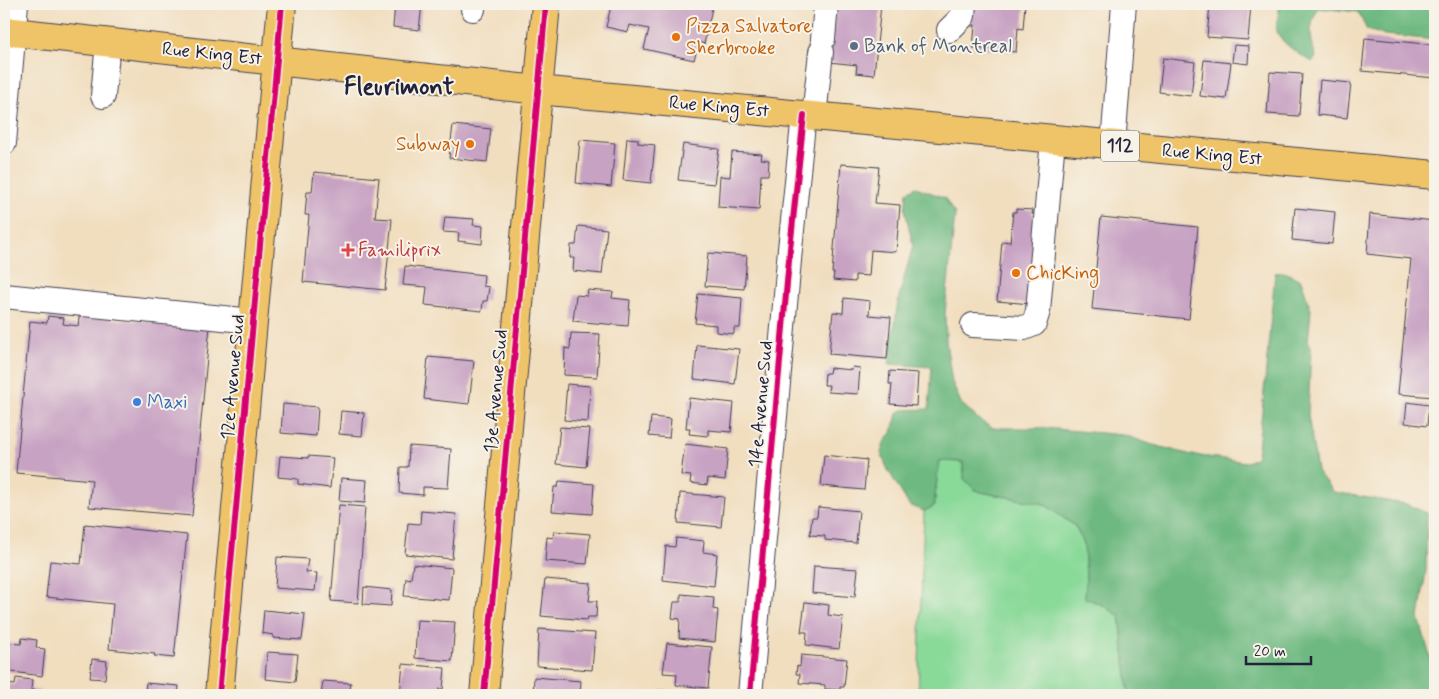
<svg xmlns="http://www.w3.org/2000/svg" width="1439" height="699" font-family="Mynerve,sans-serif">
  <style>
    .green { fill: #89d999; stroke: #567e6a }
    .forest { fill: #6eb981; stroke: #486e5e }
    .building { fill: #c7a2c3 }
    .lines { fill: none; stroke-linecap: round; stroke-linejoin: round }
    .minor-casing { stroke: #413e4f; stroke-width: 26 }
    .major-casing { stroke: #413e4f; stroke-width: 30 }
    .minor { stroke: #fff; stroke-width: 24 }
    .major { stroke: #efc469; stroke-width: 28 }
    .cycleway-casing { stroke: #f7f3e8; stroke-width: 9 }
    .cycleway { stroke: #d6006c; stroke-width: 6 }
    .food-dot { fill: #e8710a; stroke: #f7f3e8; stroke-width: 2 }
    .service-dot { fill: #5c6f8a; stroke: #f7f3e8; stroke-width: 2 }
    .health-dot { fill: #e0444e; stroke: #f7f3e8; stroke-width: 2 }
    .shop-dot { fill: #3f7fe0; stroke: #f7f3e8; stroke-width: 2 }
    .labels { text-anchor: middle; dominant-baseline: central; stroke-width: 4; stroke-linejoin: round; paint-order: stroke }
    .shield { fill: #f7f3e8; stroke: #62616f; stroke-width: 1 }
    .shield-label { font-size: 18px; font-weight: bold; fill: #22223b }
    .food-label { font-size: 19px; fill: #c56008; stroke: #f7f3e8; text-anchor: start }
    .service-label { font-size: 19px; fill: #4e5e75; stroke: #f7f3e8; text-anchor: start }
    .street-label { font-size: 19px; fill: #22223b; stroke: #f7f3e8 }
    .health-label { font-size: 19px; fill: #be3a42; stroke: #f7f3e8; text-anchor: start }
    .shop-label { font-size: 19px; fill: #366cbe; stroke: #f7f3e8; text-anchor: start }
    .district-label { font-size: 24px; font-weight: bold; fill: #22223b; stroke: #f7f3e8 }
  </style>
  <rect width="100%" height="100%" fill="#f7f3e8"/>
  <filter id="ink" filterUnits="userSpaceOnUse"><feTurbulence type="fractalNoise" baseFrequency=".02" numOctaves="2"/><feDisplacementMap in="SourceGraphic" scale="10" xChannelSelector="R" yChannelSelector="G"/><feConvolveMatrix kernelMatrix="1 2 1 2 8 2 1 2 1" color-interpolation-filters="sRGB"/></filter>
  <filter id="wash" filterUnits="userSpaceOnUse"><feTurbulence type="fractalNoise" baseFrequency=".0096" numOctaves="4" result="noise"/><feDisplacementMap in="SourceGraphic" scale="20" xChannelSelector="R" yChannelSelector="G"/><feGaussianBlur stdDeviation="1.12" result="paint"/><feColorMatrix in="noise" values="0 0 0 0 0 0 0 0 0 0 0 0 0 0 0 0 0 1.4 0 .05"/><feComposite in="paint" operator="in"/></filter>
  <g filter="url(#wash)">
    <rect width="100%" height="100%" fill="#f1debf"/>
    <path class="green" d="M939,461L963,462L974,489L981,492L1044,504L1075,526L1084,544L1086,577V598L1101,604L1120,616L1129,695H918L924,511L934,506Z"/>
    <path class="forest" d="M1280,4H1435V40L1385,35L1367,30L1358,12L1319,8C1308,25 1310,39 1316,57L1313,62C1303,57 1280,43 1277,31C1276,24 1279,12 1280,4Z
      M916,187L945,198L955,214L945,313L946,342L952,382L961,403L979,420L992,428H1043L1124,435L1153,445L1192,455L1247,462L1257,457L1263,402L1275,273L1284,272L1301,280L1311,310L1308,342L1311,350L1308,415L1317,471L1333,492L1406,504L1427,513L1426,570L1419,618L1435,674L1422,695H1129L1120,616L1101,604L1085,598L1086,577L1084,544L1075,526L1044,504L981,492L974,489L964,479L963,462L939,461L934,506L924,511L909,505L888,470L881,453L885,440L892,433L897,414L902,410L929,409L932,367L889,364L898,301L913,245L905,210L907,192Z"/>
    <g id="blocks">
      <path class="building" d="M395,4H422L419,30L393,27Z
        M619,4H713L704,44L699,42L694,60L644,49L649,29L630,25L628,32L606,27L611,6L618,8Z
        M835,4H881L874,75L856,73L857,65L829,62Z
        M969,4H1025L1023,29L1018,28L1016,52L973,48L975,25H967Z
        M1210,4H1251L1248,40L1207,37Z
        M1365,38L1435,45V78L1362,71Z
        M1234,45L1249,46L1248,64L1232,62Z
        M1163,58L1195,62L1191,96L1159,92Z
        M1204,60L1231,63L1226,99L1200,96Z
        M1270,72L1302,74L1299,116L1267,114Z
        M1320,80L1351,83L1347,118L1317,115Z
        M453,125L491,129L487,162L449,158Z
        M627,138L638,139V143L655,145L651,183L623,180Z
        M580,140L615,143L611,187L576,183Z
        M683,144L719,149L714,184L678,180Z
        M732,152L762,154L761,159L769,160L768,175H761L759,210L718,207L720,176L730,177Z
        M841,164L879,167L875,203L900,205L896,252L871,250L869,276L855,275V282L833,280L834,273H832Z
        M314,172L379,178L375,218L392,219L385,290L303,282L309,215H305L307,192H312Z
        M1295,208L1335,212L1332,244L1292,240Z
        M1016,209L1033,210L1032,214H1035L1031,304L997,301L1002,241L1010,242L1013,212H1016Z
        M1370,214L1435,221V382L1434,397L1398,394L1411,259L1367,254Z
        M445,217L474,219L473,225L483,226L482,244L458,241L459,233L443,232Z
        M1101,217L1198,227L1189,319L1092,309Z
        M578,226L607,229L602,274L573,271L574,258H570L571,245H576Z
        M708,253L747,256L744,289L705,286Z
        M405,266L484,275L483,286L489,287L487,301H483L482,311L425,305L427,287L403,285Z
        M588,290L613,292L612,298L630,300L628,326L573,321L576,295L587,296Z
        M698,294L742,298L740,328H734V334L716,332V325L695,323Z
        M844,298L870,301L869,315L891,317L887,359L829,354L833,312L843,313Z
        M80,309L112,312L111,319L210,326L192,516L89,507L92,480L16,473L30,321L47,323L48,316L64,318L63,324L78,326Z
        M571,333L600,334L597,377L564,375L565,348L570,349Z
        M697,345L739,349L735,384L694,379Z
        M428,357L474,361L469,404L424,399Z
        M853,367L860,368L858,394L828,392L829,385H824L825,373H829L830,368L852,370Z
        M890,371L918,373L916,406L890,404L892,384H889Z
        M567,384L590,386L588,422L564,420Z
        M689,398L734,403L731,432L708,430V436L689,434L690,428H686Z
        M1407,402L1429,405L1427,426L1405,423Z
        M283,404L318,407L316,436L281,433Z
        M341,411L364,413L362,436L339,434Z
        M651,417L671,419L669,438L649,436Z
        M560,427L590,429L586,467L556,464Z
        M685,444L728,449L725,480L708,478L707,485L690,483L691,476L681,475Z
        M409,446L451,449L448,488L423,487V495L399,493L400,467H408Z
        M824,455L867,460L864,490L821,486Z
        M280,456L308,458V456L333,458L330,488L298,484V479L278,477Z
        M341,478L367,480L365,503L339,501Z
        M559,481L594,484L592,514L552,511L554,487H558Z
        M680,493L724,497L721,527L678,523Z
        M339,505L365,507L358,603L331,601Z
        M818,507L859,511L856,543L825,540V536L810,535L812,517H817Z
        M421,511L456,514L452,559L405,554L408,523L420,524Z
        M85,524L187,535L174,658L154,656L155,654L109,649L113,604L46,597L50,561L81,564Z
        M554,531L590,534L587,564L545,561L547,537L553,538Z
        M676,538L704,541L703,552L717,554L714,586L663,580L666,546L675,547Z
        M277,557L308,559L306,572L317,573L315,591L275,588Z
        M413,564L452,568L449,600L404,596L406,578L411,579Z
        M814,566L858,569L855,597L812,593Z
        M545,579L591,583L589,601H597L596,617H588L587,620L541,616Z
        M364,587L392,590L391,606L363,604Z
        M681,594L714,597L713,609L718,610L715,642L679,638L680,619L672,618L674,602H681Z
        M805,602L829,605L828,615L843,617L839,649L806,645L807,632H801Z
        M264,610L305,614L302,640L273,638V635L262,633Z
        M417,620L455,622L452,661L415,658Z
        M539,629L595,633L592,670L537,666Z
        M22,638L37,640L36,648L45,649L42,676L5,671L8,643L21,644Z
        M667,643L712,647L708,688L676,685L677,674L663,673Z
        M267,652L298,654L295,682L265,679Z
        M801,655L847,659L844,687H840V690L825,689V685L799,683L800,674H796L797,666L800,667Z
        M92,659L107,661L105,679L90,678Z
        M403,664L445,668L443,689H439L438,695H400Z
        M534,677L581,681L580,695H533Z
        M16,678L32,680L31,690L42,691V695H4L5,684L15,685Z
        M323,681L351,683L349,695H321Z
        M146,683L179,686L178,695H126L127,689L145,691Z
        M661,690L702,694V695H660Z"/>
    </g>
  </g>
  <g filter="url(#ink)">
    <use href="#blocks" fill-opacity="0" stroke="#413e4f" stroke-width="1"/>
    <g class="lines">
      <defs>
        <path id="minor" d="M473,9V4
          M949,30L963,16L964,4
          M823,39L826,4
          M103,96L108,42
          M814,116L821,52
          M4,143L16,4
          M1113,145L1124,4
          M4,296L253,321
          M973,325L1024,328L1034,324L1038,311L1053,139
          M750,695L790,249L804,115"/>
        <path id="major" d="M4,31L538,90L1435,175
          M219,695L282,4
          M484,695L546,4"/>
      </defs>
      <use href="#minor" class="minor-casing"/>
      <use href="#major" class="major-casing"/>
      <use href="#minor" class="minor"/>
      <use href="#major" class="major"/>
      <defs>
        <path id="cycleway" d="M219,695L282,4
          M484,695L546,4
          M750,695L790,249L804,115"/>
      </defs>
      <use href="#cycleway" class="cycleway-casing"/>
      <use href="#cycleway" class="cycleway"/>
    </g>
  </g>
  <g class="food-dot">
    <circle cx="676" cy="37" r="5"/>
    <circle cx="470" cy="144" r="5"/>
    <circle cx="1016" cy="273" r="5"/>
  </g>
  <circle class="service-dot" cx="854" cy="46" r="5"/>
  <path class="health-dot" d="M345.5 242.5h5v5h5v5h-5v5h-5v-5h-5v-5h5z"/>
  <circle class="shop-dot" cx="137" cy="402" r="5"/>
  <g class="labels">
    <rect class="shield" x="1101" y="130.5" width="38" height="31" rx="4"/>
    <g class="shield-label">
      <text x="1120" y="146">112</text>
    </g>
    <g class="food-label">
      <text x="686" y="26">Pizza Salvatore<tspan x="686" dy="22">Sherbrooke</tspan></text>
      <text x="460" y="144" text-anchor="end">Subway</text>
      <text x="1026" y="273">ChicKing</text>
    </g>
    <g class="service-label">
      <text x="864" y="46">Bank of Montreal</text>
    </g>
    <g class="street-label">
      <text transform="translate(212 54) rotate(6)">Rue King Est</text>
      <text transform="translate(719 107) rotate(5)">Rue King Est</text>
      <text transform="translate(1212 155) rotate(5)">Rue King Est</text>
      <text transform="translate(233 377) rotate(-85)">12e Avenue Sud</text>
      <text transform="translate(496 391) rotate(-85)">13e Avenue Sud</text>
      <text transform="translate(761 404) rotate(-85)">14e Avenue Sud</text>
    </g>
    <g class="health-label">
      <text x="358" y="250">Familiprix</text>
    </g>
    <g class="shop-label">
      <text x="147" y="402">Maxi</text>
    </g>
    <g class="district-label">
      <text x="399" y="87">Fleurimont</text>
    </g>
  </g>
  <rect width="1439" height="699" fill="none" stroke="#f7f3e8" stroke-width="20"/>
  <path d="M1246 656v8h65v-8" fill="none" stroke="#22223b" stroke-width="2.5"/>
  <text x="1254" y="656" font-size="15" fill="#22223b" stroke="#f7f3e8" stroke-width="4" paint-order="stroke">20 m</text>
</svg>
